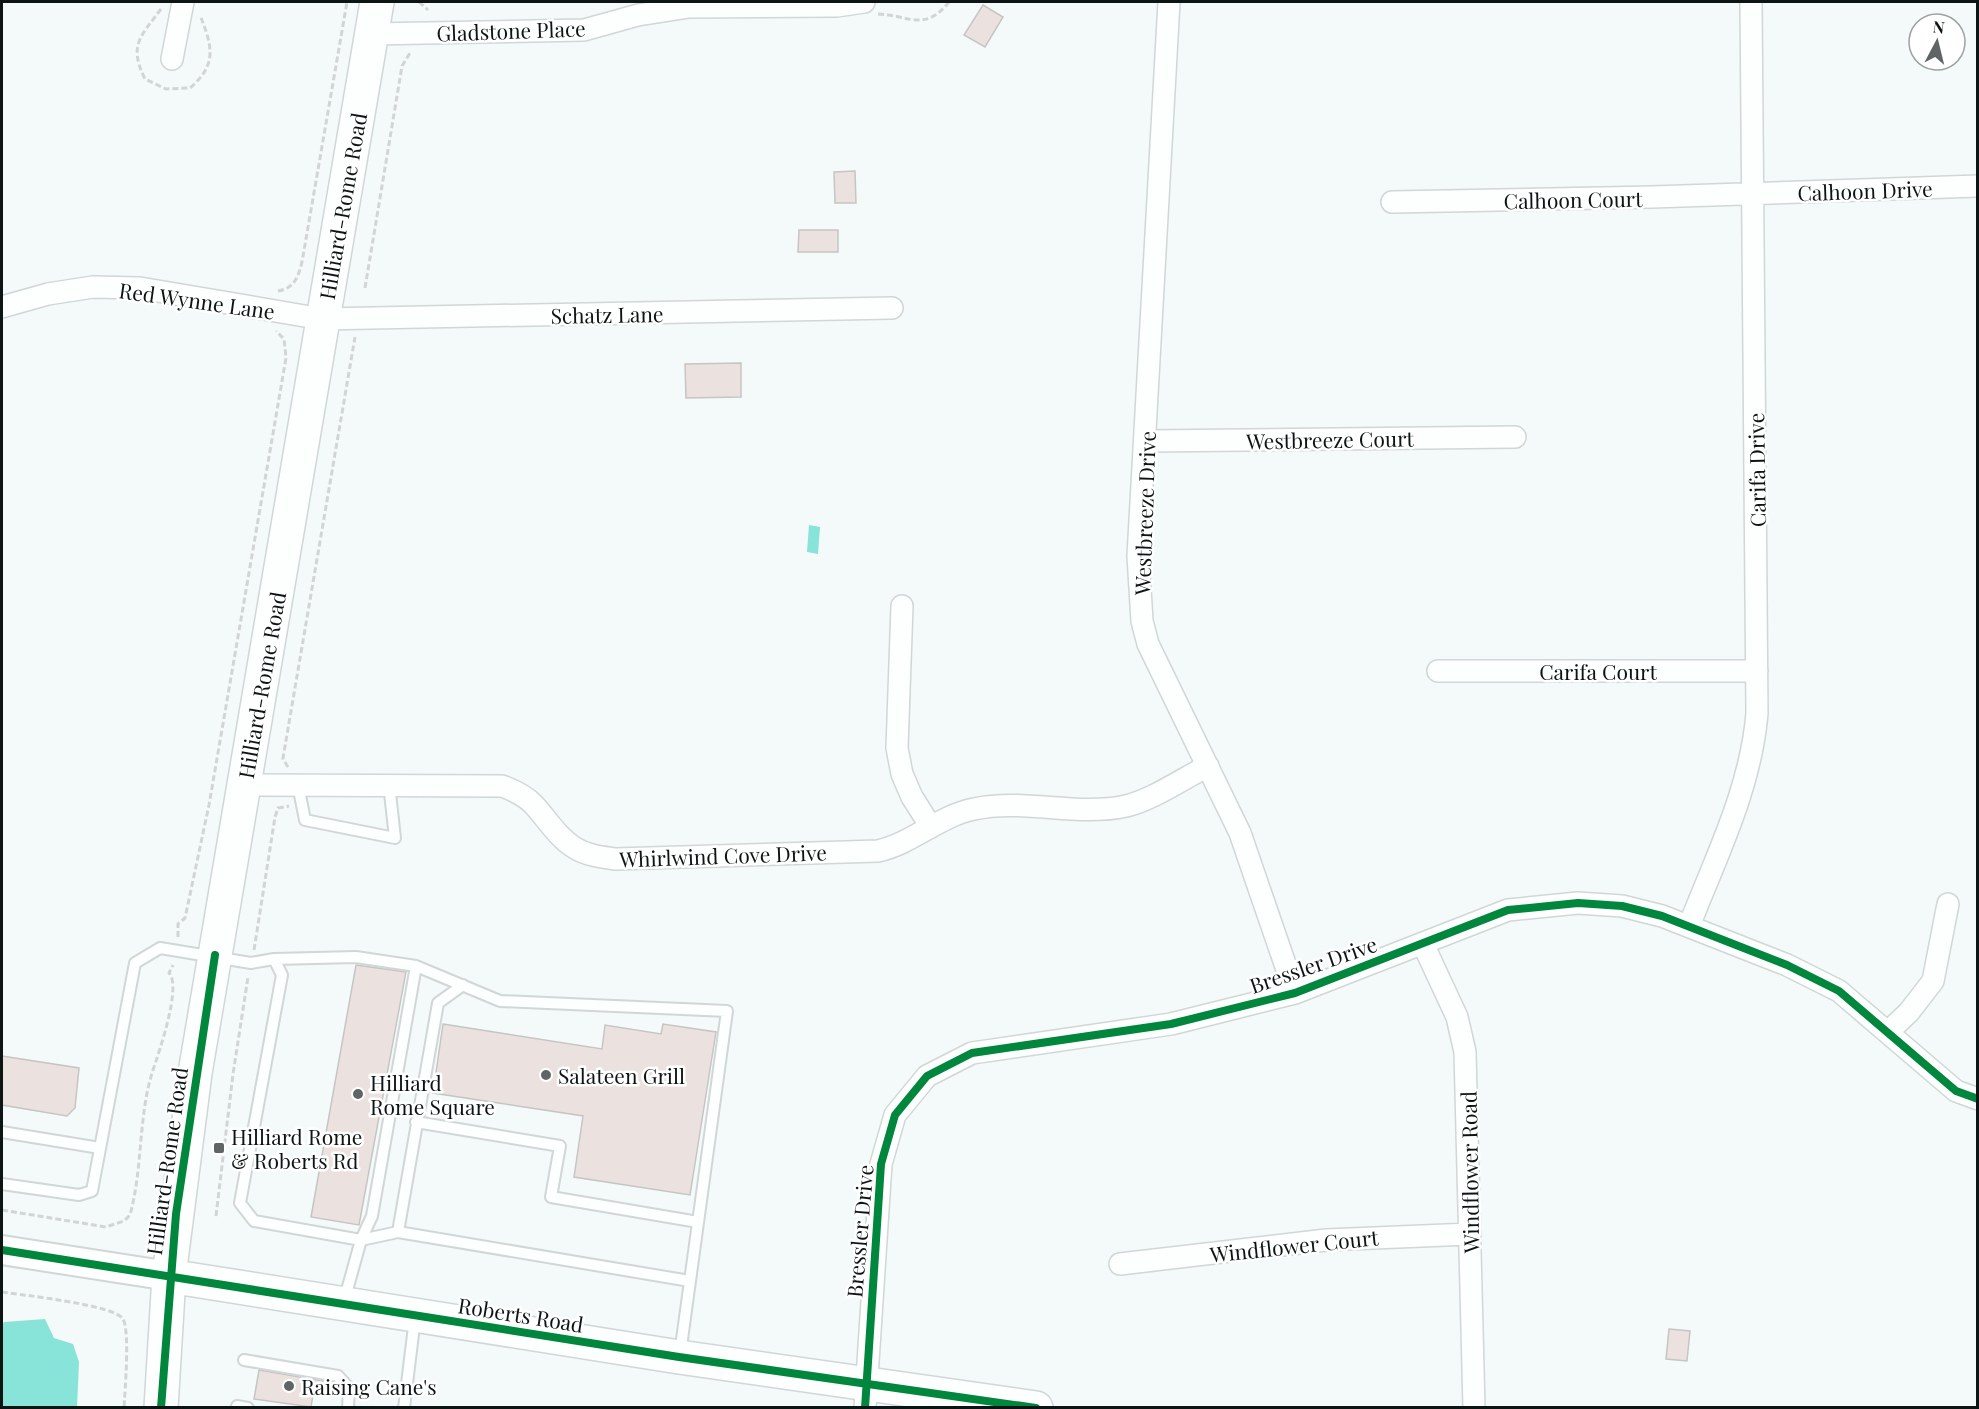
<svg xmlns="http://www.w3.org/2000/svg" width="1979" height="1409" font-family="'Playfair Display',serif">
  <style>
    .water { fill: #88e3d8 }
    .building { fill: #ebe2e0; stroke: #c6c5c4; stroke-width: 1.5 }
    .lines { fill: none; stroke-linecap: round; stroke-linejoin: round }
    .lane-casing { stroke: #d0d7d6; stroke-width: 14 }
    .street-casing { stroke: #d0d7d6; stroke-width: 24 }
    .secondary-casing { stroke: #d0d7d6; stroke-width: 32 }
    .primary-casing { stroke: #d0d7d6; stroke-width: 36 }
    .path { stroke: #d2d5d4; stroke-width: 3; stroke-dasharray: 6 3; stroke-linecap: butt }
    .lane { stroke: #fdfefe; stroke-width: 10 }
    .street { stroke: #fdfefe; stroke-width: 21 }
    .secondary { stroke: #fdfefe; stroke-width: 28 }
    .primary { stroke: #fdfefe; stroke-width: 33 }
    .cycleway-casing { stroke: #fff; stroke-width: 11 }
    .cycleway { stroke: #00873e; stroke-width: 8 }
    .poi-dot { fill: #5e6564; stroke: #fff; stroke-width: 2 }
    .labels { text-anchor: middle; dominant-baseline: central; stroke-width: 5; stroke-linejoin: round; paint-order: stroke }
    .street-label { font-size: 21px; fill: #0d1514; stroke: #fff }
    .poi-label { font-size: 21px; fill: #0d1514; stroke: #fff; text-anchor: start }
  </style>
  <rect width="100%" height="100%" fill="#f4fafa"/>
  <path class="water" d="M809,525L820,527L818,554L807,552Z
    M45,1319L54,1338L73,1344L79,1362L77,1407H2V1325L4,1322Z"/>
  <path class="building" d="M983,5L1003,17L985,47L964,35Z
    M855,171L856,203H835L834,172Z
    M799,230H838V252H798Z
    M741,363V397L686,398L685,364Z
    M356,965L406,972L359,1225L311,1217Z
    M443,1024L602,1049L605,1025L661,1034L663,1024L716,1032L690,1195L574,1177L583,1116L433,1093Z
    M2,1056L79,1068L75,1108L67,1116L2,1105Z
    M1669,1329L1690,1331L1687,1361L1666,1359Z
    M259,1370L323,1381L322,1390L314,1389L311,1407L254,1399Z"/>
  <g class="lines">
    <defs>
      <path id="lane" d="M298,785L305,820L395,838L389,784
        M274,959L282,975L240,1203L254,1221L361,1240L398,1232L690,1281
        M416,1122L560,1146L551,1197L698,1222
        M2,1132L100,1148
        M2,1184L79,1195L92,1191L135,963L160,948L251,963L274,959L356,957L416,966L500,1001L727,1011L680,1354
        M398,1232L438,1003L463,985
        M344,1301L361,1240L372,1216L416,966
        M244,1360L338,1376L349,1388L348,1408
        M237,1406L248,1408
        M404,1408L415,1318"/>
      <path id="street" d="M1169,2L1138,556L1142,621L1148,644L1240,833L1295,993
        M371,34L584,30L638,15L689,7L837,6L864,2
        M172,59L183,2
        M1392,202L1652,197L1978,186
        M2,307L48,294L93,287L140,288L322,319L892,308
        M1146,441L1515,437
        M902,606L897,748L902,774L912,797L931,827
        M1438,671H1757
        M244,785L502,786C513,790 525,795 534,805C547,819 558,838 575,848C588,856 602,857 616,859L878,851C913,843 939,816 974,809C1024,798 1076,817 1126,806C1154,799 1182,779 1208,766
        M1689,926C1716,857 1751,788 1757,713L1751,2
        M1423,944L1457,1017L1465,1052L1474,1408
        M1888,1032L1909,1012L1933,981L1948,904
        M1120,1264L1326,1240L1470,1234
        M865,1408L881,1164L895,1115L927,1076L972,1053L1171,1024L1295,993L1508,910L1578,903L1622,906L1662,916L1787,965L1839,991L1956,1091L1978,1099"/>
      <path id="secondary" d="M2,1250L169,1276"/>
      <path id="primary" d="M169,1276L679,1357L1036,1408
        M161,1408L169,1276L195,1073L377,2"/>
    </defs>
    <use href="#lane" class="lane-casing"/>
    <use href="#street" class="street-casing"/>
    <use href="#secondary" class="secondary-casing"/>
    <use href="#primary" class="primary-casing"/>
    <path class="path" d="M419,2L428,10
      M161,9C141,36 128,45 145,79L166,89L190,88C218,64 212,46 200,15
      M878,14C909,15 924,33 949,2
      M365,288L402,66L410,53
      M278,291C295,288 298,277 302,262L347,2
      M288,767L283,759L284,752L355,337
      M178,937V924L185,918L209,805L286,358L284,339L276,331
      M254,950L275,817L278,808L289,806
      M2,1210L106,1227L124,1221L130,1215C143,1168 138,1116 153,1070C159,1052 182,986 169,973L173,965
      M216,1216L233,1074L248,977
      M2,1292C22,1295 115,1305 123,1319C130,1331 125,1390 124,1408"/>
    <use href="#lane" class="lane"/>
    <use href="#street" class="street"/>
    <use href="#secondary" class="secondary"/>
    <use href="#primary" class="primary"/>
    <defs>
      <path id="cycleway" d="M2,1250L679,1357L1036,1408
        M161,1408L176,1214L215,955
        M865,1408L881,1164L895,1115L927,1076L972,1053L1171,1024L1295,993L1508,910L1578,903L1622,906L1662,916L1787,965L1839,991L1956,1091L1978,1099"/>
    </defs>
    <use href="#cycleway" class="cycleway-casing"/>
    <use href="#cycleway" class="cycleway"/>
  </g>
  <g class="poi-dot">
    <circle cx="546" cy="1075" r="6"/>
    <circle cx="358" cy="1094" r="6"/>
    <rect x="213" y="1142" width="12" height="12" rx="3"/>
    <circle cx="289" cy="1386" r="6"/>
  </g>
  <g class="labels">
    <g class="street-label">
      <text transform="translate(511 30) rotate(-2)">Gladstone Place</text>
      <text transform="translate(1865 190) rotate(-2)">Calhoon Drive</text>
      <text transform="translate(1573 199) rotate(-1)">Calhoon Court</text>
      <text transform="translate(342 206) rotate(-80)">Hilliard-Rome Road</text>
      <text transform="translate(197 300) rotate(8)">Red Wynne Lane</text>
      <text transform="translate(607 314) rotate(-1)">Schatz Lane</text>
      <text transform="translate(1330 439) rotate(-1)">Westbreeze Court</text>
      <text transform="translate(1756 470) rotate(-91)">Carifa Drive</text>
      <text transform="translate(1144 513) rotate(-88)">Westbreeze Drive</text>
      <text x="1598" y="671">Carifa Court</text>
      <text transform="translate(261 685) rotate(-80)">Hilliard-Rome Road</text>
      <text transform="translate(723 855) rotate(-2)">Whirlwind Cove Drive</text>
      <text transform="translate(1313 964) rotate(-19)">Bressler Drive</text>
      <text transform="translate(166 1161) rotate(-82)">Hilliard-Rome Road</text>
      <text transform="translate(1469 1172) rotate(-91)">Windflower Road</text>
      <text transform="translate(859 1231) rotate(-85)">Bressler Drive</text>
      <text transform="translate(1294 1245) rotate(-6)">Windflower Court</text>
      <text transform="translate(521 1314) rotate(9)">Roberts Road</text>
    </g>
    <g class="poi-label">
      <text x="558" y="1075">Salateen Grill</text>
      <text x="370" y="1082">Hilliard<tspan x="370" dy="24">Rome Square</tspan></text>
      <text x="231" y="1136">Hilliard Rome<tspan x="231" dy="24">&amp; Roberts Rd</tspan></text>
      <text x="301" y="1386">Raising Cane's</text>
    </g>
  </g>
  <rect width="1979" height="1409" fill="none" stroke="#0d1514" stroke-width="6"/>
  <g transform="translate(1937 42) rotate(7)"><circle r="28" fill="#ffffff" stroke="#9ea1a1" stroke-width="1.5"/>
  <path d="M0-4.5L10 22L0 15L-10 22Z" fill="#5e6564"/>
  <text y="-9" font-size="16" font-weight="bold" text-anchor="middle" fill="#0d1514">N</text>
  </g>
</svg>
